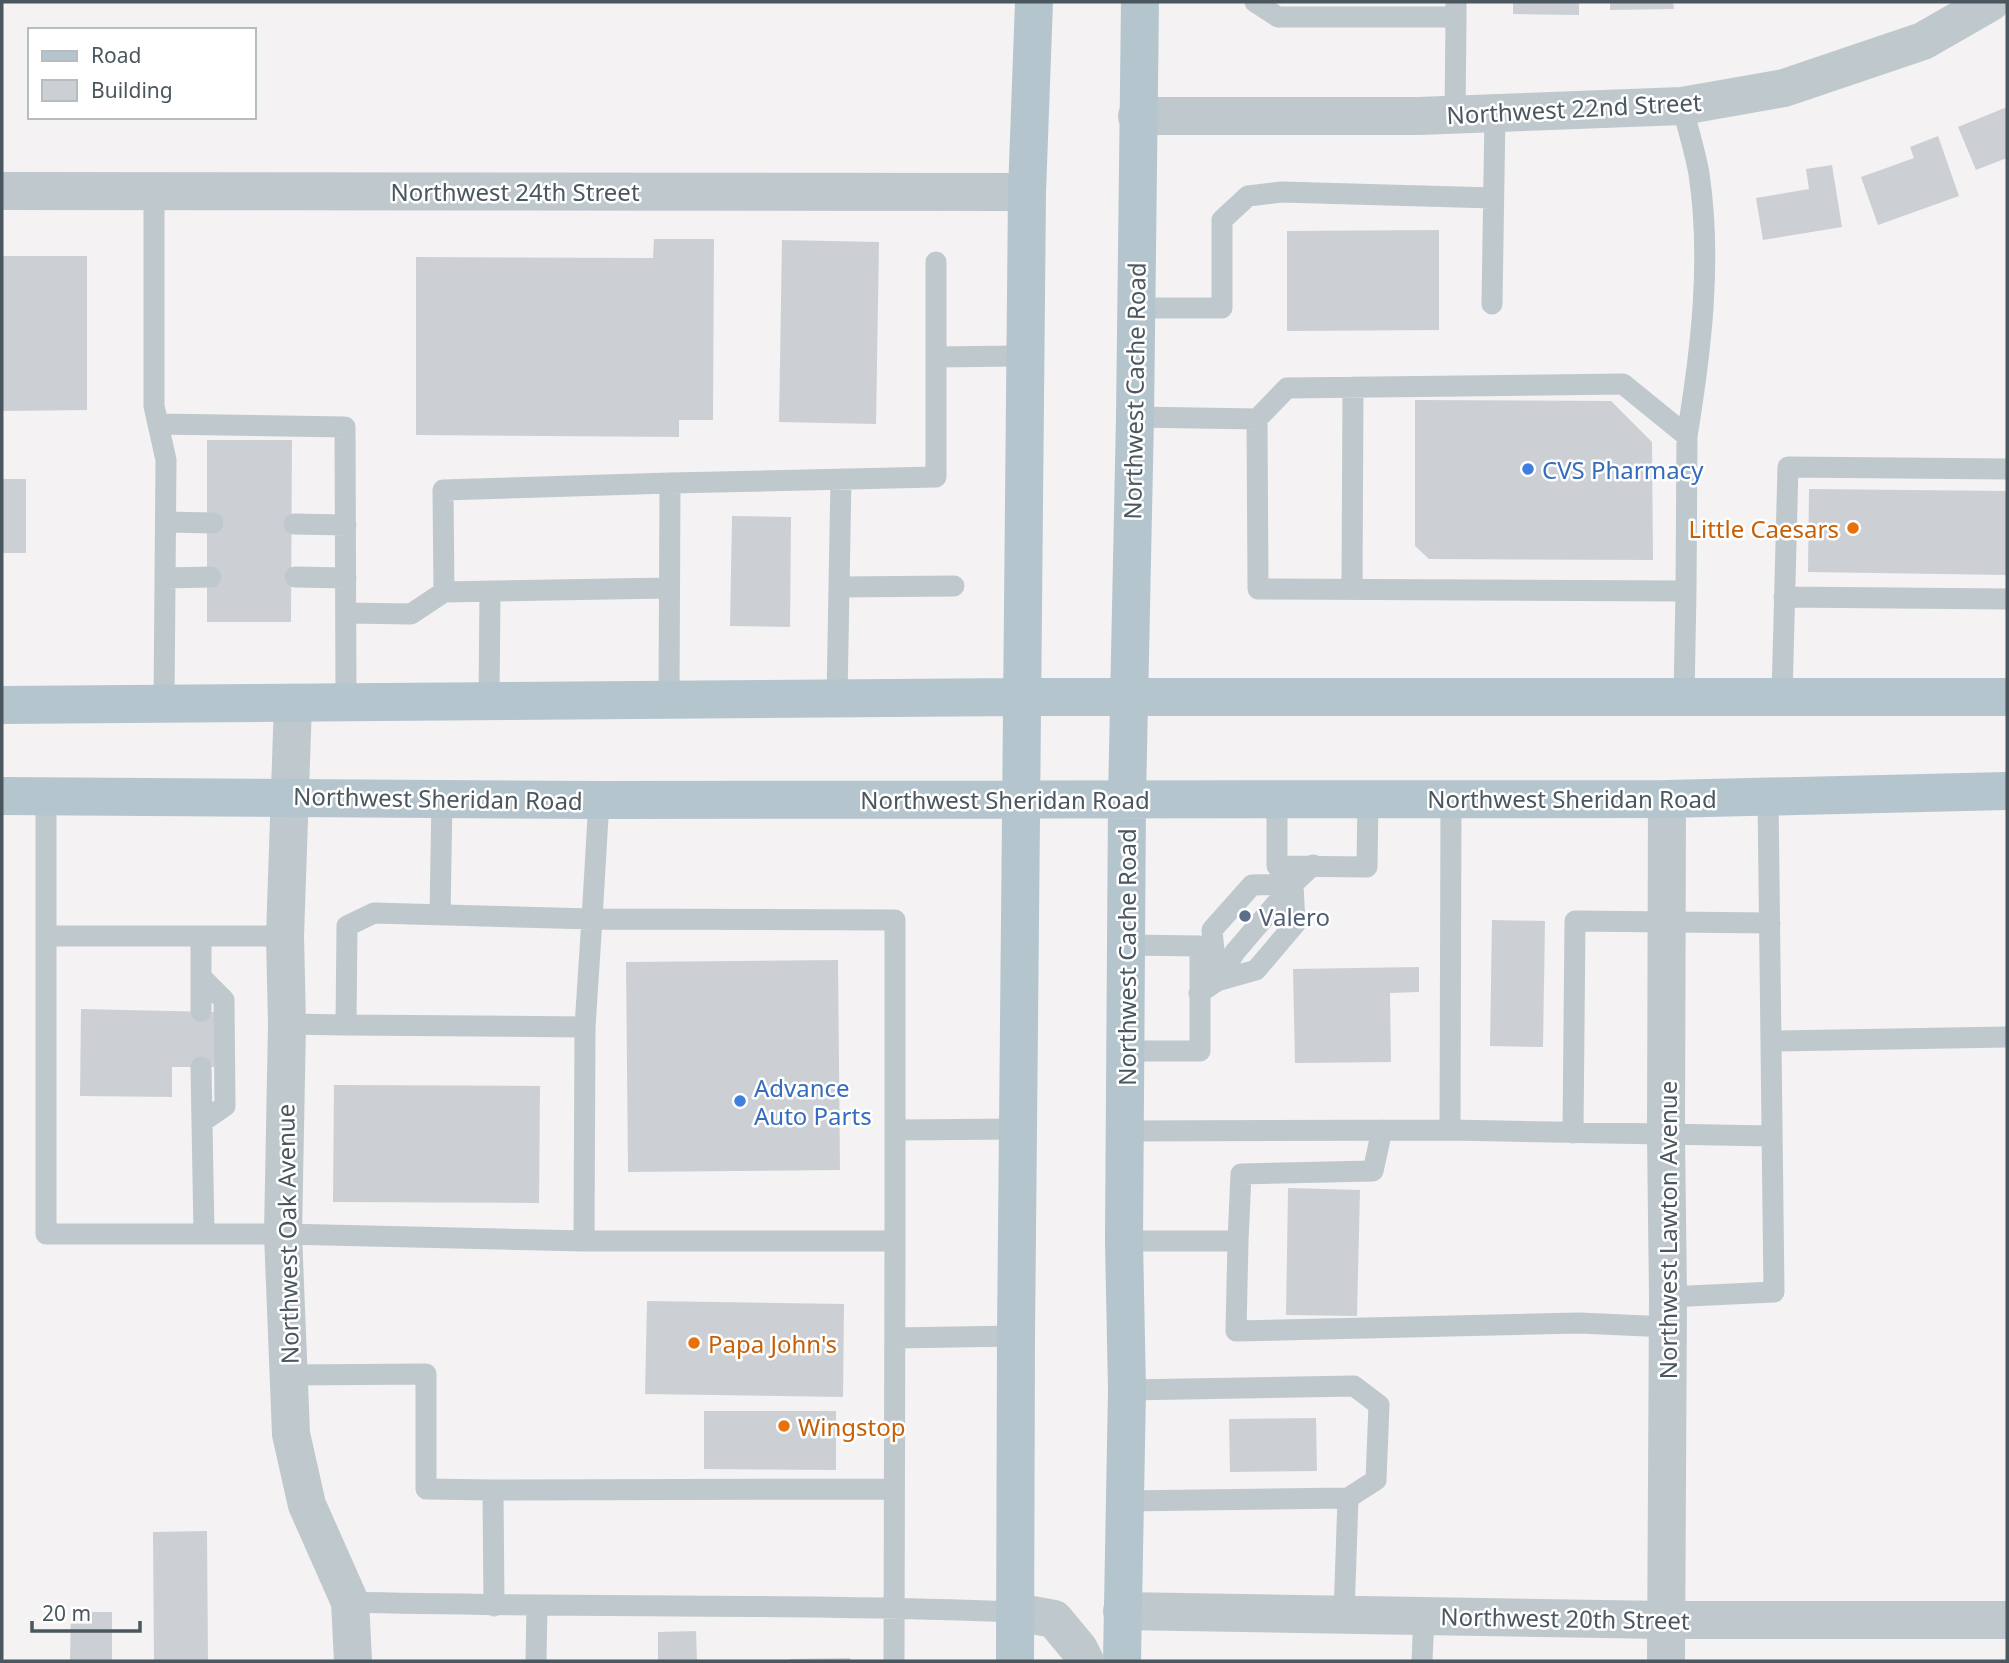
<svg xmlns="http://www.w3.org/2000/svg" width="2009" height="1663" font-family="'Noto Sans',sans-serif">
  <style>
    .building { fill: #ccd0d4 }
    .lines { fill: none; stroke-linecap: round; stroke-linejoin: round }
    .lane { stroke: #bfc8cd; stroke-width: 21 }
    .street { stroke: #bfc8cd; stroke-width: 38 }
    .primary { stroke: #b4c5ce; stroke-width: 38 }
    .shop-dot { fill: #3f7fe0; stroke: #fff; stroke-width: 2.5 }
    .food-dot { fill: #e8710a; stroke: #fff; stroke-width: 2.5 }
    .service-dot { fill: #5c6f8a; stroke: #fff; stroke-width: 2.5 }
    .labels { text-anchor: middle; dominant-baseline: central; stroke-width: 5; stroke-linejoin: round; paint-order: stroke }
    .street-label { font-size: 24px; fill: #4b575e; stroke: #fff }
    .shop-label { font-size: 24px; fill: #366cbe; stroke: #fff; text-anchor: start }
    .food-label { font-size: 24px; fill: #c56008; stroke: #fff; text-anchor: start }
    .service-label { font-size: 24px; fill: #4e5e75; stroke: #fff; text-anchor: start }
  </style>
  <rect width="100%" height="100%" fill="#f4f2f2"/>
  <path class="building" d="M1513,2H1579V15L1513,14Z
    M1610,2H1673L1674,9L1610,10Z
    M2007,107V158L1976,170L1958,127Z
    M1938,136L1959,196L1878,225L1861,177L1914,158L1910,147Z
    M1832,165L1842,227L1763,240L1756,198L1809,189L1806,169Z
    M1439,230V330L1287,331V231Z
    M654,239H714L713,420H679V437L416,435V257L653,258Z
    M782,240L879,242L876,424L779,422Z
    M2,256H87V410L2,411Z
    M1415,400L1611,401L1652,442L1653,560L1429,559L1415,546Z
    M207,440H292L291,622H207Z
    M2,479H26V553H2Z
    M1809,489L2007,491V575L1808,572Z
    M732,516L791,517L790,627L730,626Z
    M1492,920L1545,921L1543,1047L1490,1046Z
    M838,960L840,1170L628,1172L626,962Z
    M1419,967V992L1390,993L1391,1062L1295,1063L1293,969Z
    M81,1009L214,1012V1067H172V1097L80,1096Z
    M334,1085L540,1086L539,1203L333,1202Z
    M1288,1188L1360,1190L1357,1316L1286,1315Z
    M647,1301L844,1304L843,1397L645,1394Z
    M704,1411H836V1470L704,1469Z
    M1316,1418L1317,1471L1230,1472L1229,1419Z
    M207,1531L208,1661H154L153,1532Z
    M71,1612H112V1661H70Z
    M696,1631L697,1661H658V1632Z
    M850,1658V1661H789V1659Z"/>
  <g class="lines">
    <path class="lane" d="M1255,2L1278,17H1456V2
      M1682,106C1688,129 1695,151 1699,174C1712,261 1701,351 1687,436
      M1455,115L1456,17
      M154,191V406L166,460L164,704
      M1492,304L1495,113
      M1136,308H1222V220L1248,196L1281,192L1493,198
      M936,357L1026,356
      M1135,417L1257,419L1258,589L1686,591L1684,697
      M1257,419L1287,388L1623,384L1687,436L1686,591
      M158,424L345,427L346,703
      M841,479L839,587L954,586
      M166,522L213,523
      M294,524L346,525
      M295,577L346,578
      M165,578L211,577
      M1352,589L1353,387
      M444,592L443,490L670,483
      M1784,597L2007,599
      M346,613L411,614L444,592L669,588
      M1782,697L1788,467L2007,469
      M837,699L839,587
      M669,700L670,483L936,477V262
      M489,701L490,591
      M46,797V1234H283L584,1241H895V920L592,919L599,800
      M1451,799L1450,1130L1772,1136
      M1277,800V866L1367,867L1368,798
      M440,915L442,798
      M47,936H285
      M201,936V1011
      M202,978L224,1000L225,1106L202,1122
      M1199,993L1217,981L1235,952L1293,884L1295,924L1256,970L1217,981L1212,930L1252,885L1293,884L1313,865
      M287,1024L346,1025L347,926L374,913L592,919L585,1027L584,1241
      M346,1025L585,1027
      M1771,1041L2007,1037
      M1125,1051H1200V946L1126,945
      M201,1067L204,1233
      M895,1130L1020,1129
      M1125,1131L1450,1130
      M1573,1133L1575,921L1770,923
      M1124,1241H1238L1236,1331L1579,1323L1668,1327
      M1238,1241L1241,1174L1373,1171L1382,1130
      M1668,1297L1774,1292L1768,797
      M895,1338L1016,1336
      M289,1375L426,1374V1489L493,1490
      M1127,1390L1354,1386L1379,1405L1376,1480L1348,1498
      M1125,1501L1348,1498L1344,1615
      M350,1602C572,1608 794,1603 1016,1612
      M494,1606L493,1490L894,1489
      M536,1661L537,1605
      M894,1661L895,1241
      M1422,1661L1424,1616"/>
    <path class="street" d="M1137,116H1418L1682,106L1784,88L1923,41L1991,2
      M2,191L1027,192
      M293,703L285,936L287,1024L283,1234L291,1434L307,1505L350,1602L353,1661
      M1122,1611L1665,1620H2007
      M1016,1612L1054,1619L1079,1649L1085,1661
      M1666,1661L1668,1297L1666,1135L1667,799"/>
    <path class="primary" d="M2,705L1023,697H2007
      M2,796L599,800L1667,799L2007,791
      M1015,1661L1016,1336L1027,192L1034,2
      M1122,1661L1127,1390L1124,1241L1127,799L1135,417L1140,2"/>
  </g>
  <g class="shop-dot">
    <circle cx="1528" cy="469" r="7"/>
    <circle cx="740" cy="1101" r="7"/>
  </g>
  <g class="food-dot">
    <circle cx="1853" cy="528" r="7"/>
    <circle cx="694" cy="1343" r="7"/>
    <circle cx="784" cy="1426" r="7"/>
  </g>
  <circle class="service-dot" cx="1245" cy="916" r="7"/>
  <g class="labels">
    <g class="street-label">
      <text transform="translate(1574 108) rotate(-3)">Northwest 22nd Street</text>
      <text x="515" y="191">Northwest 24th Street</text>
      <text transform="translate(1134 391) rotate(-89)">Northwest Cache Road</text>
      <text transform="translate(438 798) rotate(1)">Northwest Sheridan Road</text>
      <text x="1572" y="798">Northwest Sheridan Road</text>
      <text x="1005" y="799">Northwest Sheridan Road</text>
      <text transform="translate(1126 957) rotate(-90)">Northwest Cache Road</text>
      <text transform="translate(1667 1230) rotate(-90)">Northwest Lawton Avenue</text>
      <text transform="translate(287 1234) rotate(-91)">Northwest Oak Avenue</text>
      <text transform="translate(1565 1618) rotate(1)">Northwest 20th Street</text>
    </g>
    <g class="shop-label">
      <text x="1542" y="469">CVS Pharmacy</text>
      <text x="754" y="1087">Advance<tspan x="754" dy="28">Auto Parts</tspan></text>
    </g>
    <g class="food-label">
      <text x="1839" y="528" text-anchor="end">Little Caesars</text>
      <text x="708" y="1343">Papa John's</text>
      <text x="798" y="1426">Wingstop</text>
    </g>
    <g class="service-label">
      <text x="1259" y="916">Valero</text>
    </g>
  </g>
  <rect width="2009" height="1663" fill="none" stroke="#4b575e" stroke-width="7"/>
  <rect x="28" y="28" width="228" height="91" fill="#ffffff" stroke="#b7bcbf" stroke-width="2"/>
  <rect x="42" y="51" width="35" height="10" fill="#b4c5ce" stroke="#b7bcbf" stroke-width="2"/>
  <text x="91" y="63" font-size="21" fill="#4b575e">Road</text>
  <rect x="42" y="80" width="35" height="21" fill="#ccd0d4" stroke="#b7bcbf" stroke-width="2"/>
  <text x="91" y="98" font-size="21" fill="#4b575e">Building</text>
  <path d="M32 1621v10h108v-10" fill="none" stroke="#4b575e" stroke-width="3.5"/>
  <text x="42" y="1621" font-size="21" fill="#4b575e" stroke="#ffffff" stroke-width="5" paint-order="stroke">20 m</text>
</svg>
